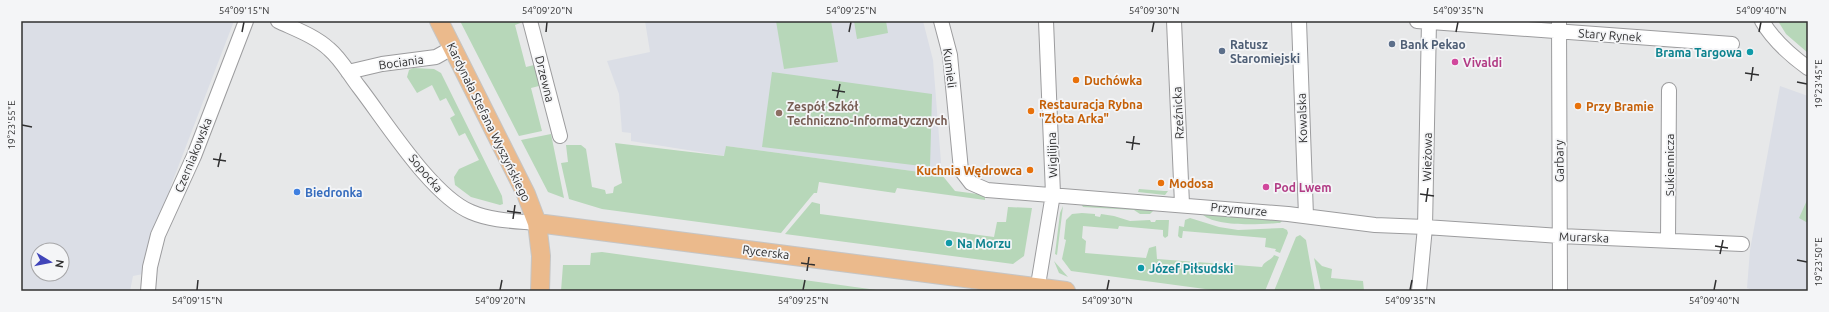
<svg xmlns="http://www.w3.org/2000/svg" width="1829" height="312" font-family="Ubuntu,sans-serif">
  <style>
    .built { fill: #dbdee6; fill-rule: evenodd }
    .green { fill: #b7d7b9 }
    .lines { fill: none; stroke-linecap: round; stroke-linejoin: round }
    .minor-casing { stroke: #9c9c9e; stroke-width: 16 }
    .major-casing { stroke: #c5c5c5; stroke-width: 20 }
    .minor { stroke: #fff; stroke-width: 14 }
    .major { stroke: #ebba8c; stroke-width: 18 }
    .ticks { fill: none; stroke: #303031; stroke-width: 1.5 }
    .service-dot { fill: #5c6f8a; stroke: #f4f5f7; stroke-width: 1.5 }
    .culture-dot { fill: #0f9aa8; stroke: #f4f5f7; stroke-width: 1.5 }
    .hotel-dot { fill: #d1479c; stroke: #f4f5f7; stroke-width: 1.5 }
    .food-dot { fill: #e8710a; stroke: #f4f5f7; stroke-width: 1.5 }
    .education-dot { fill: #8d6e63; stroke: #f4f5f7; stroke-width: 1.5 }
    .shop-dot { fill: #3f7fe0; stroke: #f4f5f7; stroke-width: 1.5 }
    .labels { text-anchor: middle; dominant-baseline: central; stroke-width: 3.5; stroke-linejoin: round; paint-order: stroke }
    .street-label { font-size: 12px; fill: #303031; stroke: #f4f5f7 }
    .service-label { font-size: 12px; font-weight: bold; fill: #4e5e75; stroke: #f4f5f7; text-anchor: start }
    .culture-label { font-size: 12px; font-weight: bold; fill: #0d838f; stroke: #f4f5f7; text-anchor: start }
    .hotel-label { font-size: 12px; font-weight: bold; fill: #b23c85; stroke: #f4f5f7; text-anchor: start }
    .food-label { font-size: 12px; font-weight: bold; fill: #c56008; stroke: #f4f5f7; text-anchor: start }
    .education-label { font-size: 12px; font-weight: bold; fill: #785e54; stroke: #f4f5f7; text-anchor: start }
    .shop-label { font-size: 12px; font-weight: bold; fill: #366cbe; stroke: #f4f5f7; text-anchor: start }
    .neatline { fill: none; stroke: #303031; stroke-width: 1.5 }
    .ticks-label { font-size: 10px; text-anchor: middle; fill: #303031 }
  </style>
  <rect width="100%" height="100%" fill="#e7e8e9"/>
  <path class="built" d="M21,21H234L170,188L171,194L148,243L143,274L133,276L130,291H21ZM38,250H62V274H38Z
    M645,21H923L933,60L942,175L726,146L725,156L631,141V133L622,132L619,94L607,61L650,52Z
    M1780,86L1808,96V291H1754L1747,288L1750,250Z"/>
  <path class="green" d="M460,21H526L515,25L526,67L538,64L543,85L531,88L542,131L519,136Z
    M776,21H831L838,62L784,69Z
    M854,21H886L888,33L857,39Z
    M1778,21H1808V53L1786,34Z
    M413,68L434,69L441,73L502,196L503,204L500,205L471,197L455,185L454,177L459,169L479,160L465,133L459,136L450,118L455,115L446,98L440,101L432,85L417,93L407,77L409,70Z
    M772,72L932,94L930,167L762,147Z
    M551,134L564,198L548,192L521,140Z
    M615,143L724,156L726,146L942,175L955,191L985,195V200L897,188L895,193L819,182L817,193H814L781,233L602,209L569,199L561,163L568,162L566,145H581L586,149L592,187L605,190L606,194L613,193L614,187L622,183Z
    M1139,189L1164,191H1168L1165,195L1138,192Z
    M1808,198V223L1799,218Z
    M812,202L820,204V214L994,237L997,222H1006L1008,207L1032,208L1024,256L1013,264L785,234Z
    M1080,202L1155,209L1150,214H1140L1134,210L1083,207Z
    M1063,206L1057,255L1055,254L1060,213Z
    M1082,213L1095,214V216L1100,217L1101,214L1114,216L1130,221L1150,220L1151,222H1155L1156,220H1169L1168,236L1165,238L1163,236V230L1119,226L1118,229L1083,226L1082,238L1086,241L1085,253L1146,258L1149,248L1156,246L1157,259L1262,267C1265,260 1271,261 1274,255L1279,257L1265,291H1220L1071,271L1062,259L1066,240L1064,239L1066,220L1072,214Z
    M1201,213L1283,220L1280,223C1261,224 1214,228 1201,213Z
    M1190,218L1219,227L1238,230L1283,228L1287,230L1288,233L1280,253L1275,251L1276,249L1265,247L1266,238L1183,231L1182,238H1180L1178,236L1179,226L1184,227L1185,220Z
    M1300,235L1306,240L1315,291H1274L1296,237Z
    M602,252L884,291H561L563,265H590L591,253Z
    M1314,258L1322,266L1332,269L1331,278L1363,281L1364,291H1321Z
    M1054,261L1068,277L1059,273Z"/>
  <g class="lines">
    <defs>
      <path id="minor" d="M278,21C295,29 315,36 329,49C341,59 349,74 359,87C386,122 432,196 471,212C492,221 515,221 537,223
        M530,21L560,136
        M941,21L950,55L961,170L971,183L987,190L1288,214L1375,225L1425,227L1560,236L1742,244
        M1174,21L1182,204
        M1299,21L1306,216
        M1417,21L1732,44
        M1559,21L1560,291
        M1762,21C1773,40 1790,55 1808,68
        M348,72L382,64L436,57L452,48
        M1668,240L1669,90
        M148,291L150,267L158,235L194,156L246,21
        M1037,291L1053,194L1046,21
        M1419,291L1425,227L1429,21"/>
      <path id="major" d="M439,21L526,194L537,223L541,256L540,291
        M537,223L1066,291"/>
    </defs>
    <use href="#minor" class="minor-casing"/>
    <use href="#major" class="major-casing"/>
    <use href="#minor" class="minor"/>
    <use href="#major" class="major"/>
  </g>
  <path class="ticks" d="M242,32L244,22M546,32L547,22M849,32L851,22M1152,32L1154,22M1456,32L1458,22M1759,32L1761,22M1745,73L1759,75M1751,81L1753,67M1797,82L1807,84M832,90L845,92M837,98L840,84M22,125L32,127M1126,142L1140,144M1132,150L1134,136M213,159L226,161M218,167L221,153M1420,194L1434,196M1426,202L1428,188M507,211L521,213M513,219L515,205M1715,246L1728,248M1720,254L1723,240M1797,260L1807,262M801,263L815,265M807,271L809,257M197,290L198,280M500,290L502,280M803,290L805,280M1107,290L1109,280M1410,290L1412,280M1714,290L1716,280"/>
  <g class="service-dot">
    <circle cx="1392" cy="44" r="4"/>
    <circle cx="1222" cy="51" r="4"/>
  </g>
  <g class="culture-dot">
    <circle cx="1750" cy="52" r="4"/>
    <circle cx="949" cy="243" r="4"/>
    <circle cx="1141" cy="268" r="4"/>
  </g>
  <g class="hotel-dot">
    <circle cx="1455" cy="62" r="4"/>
    <circle cx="1266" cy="187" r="4"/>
  </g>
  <g class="food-dot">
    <circle cx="1076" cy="80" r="4"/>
    <circle cx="1578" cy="106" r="4"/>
    <circle cx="1031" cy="111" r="4"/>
    <circle cx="1030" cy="170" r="4"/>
    <circle cx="1161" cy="183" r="4"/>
  </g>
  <circle class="education-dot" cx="779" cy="113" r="4"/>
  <circle class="shop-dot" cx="297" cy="192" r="4"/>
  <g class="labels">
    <g class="street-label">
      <text transform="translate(1610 35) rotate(4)">Stary Rynek</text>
      <text transform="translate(401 62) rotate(-8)">Bociania</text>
      <text transform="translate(950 68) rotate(83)">Kumieli</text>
      <text transform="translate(545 79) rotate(76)">Drzewna</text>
      <text transform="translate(1178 113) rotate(-93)">Rzeźnicka</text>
      <text transform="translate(1302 118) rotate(-92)">Kowalska</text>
      <text transform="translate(489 122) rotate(64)">Kardynała Stefana Wyszyńskiego</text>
      <text transform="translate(193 155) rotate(-68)">Czerniakowska</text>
      <text transform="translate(1052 155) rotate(-92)">Wigilijna</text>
      <text transform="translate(1427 157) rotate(-89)">Wieżowa</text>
      <text transform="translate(1559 161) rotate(-91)">Garbary</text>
      <text transform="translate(1669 165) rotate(-90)">Sukiennicza</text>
      <text transform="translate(426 173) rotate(50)">Sopocka</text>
      <text transform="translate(1239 209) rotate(5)">Przymurze</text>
      <text transform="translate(1584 237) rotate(2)">Murarska</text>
      <text transform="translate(766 252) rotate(7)">Rycerska</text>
    </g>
    <g class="service-label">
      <text x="1230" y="44">Ratusz<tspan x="1230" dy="14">Staromiejski</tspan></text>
      <text x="1400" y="44">Bank Pekao</text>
    </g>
    <g class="culture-label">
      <text x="1742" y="52" text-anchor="end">Brama Targowa</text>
      <text x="957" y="243">Na Morzu</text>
      <text x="1149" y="268">Józef Piłsudski</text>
    </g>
    <g class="hotel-label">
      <text x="1463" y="62">Vivaldi</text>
      <text x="1274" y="187">Pod Lwem</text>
    </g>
    <g class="food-label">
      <text x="1084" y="80">Duchówka</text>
      <text x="1039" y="104">Restauracja Rybna<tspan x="1039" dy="14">"Złota Arka"</tspan></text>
      <text x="1586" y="106">Przy Bramie</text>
      <text x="1022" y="170" text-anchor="end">Kuchnia Wędrowca</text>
      <text x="1169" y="183">Modosa</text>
    </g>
    <g class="education-label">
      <text x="787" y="106">Zespół Szkół<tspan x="787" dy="14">Techniczno-Informatycznych</tspan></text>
    </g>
    <g class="shop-label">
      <text x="305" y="192">Biedronka</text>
    </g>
  </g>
  <rect width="1829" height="312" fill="none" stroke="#f4f5f7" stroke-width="44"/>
  <g transform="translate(50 262) rotate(100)"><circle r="19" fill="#f4f5f7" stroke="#a6a6a8"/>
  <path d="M0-3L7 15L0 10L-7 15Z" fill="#4044b9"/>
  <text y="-6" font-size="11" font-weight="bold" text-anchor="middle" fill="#303031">N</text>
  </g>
  <rect x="22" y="22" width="1785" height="268" class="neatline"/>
  <g class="ticks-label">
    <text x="244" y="14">54°09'15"N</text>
    <text x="547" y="14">54°09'20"N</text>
    <text x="851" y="14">54°09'25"N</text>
    <text x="1154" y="14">54°09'30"N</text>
    <text x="1458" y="14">54°09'35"N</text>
    <text x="1761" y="14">54°09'40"N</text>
    <text transform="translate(1818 84) rotate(-90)" y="4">19°23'45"E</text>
    <text transform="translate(11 125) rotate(-90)" y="4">19°23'55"E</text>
    <text transform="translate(1818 262) rotate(-90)" y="4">19°23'50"E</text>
    <text x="197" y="304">54°09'15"N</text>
    <text x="500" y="304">54°09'20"N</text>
    <text x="803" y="304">54°09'25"N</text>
    <text x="1107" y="304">54°09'30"N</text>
    <text x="1410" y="304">54°09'35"N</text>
    <text x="1714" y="304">54°09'40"N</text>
  </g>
</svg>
